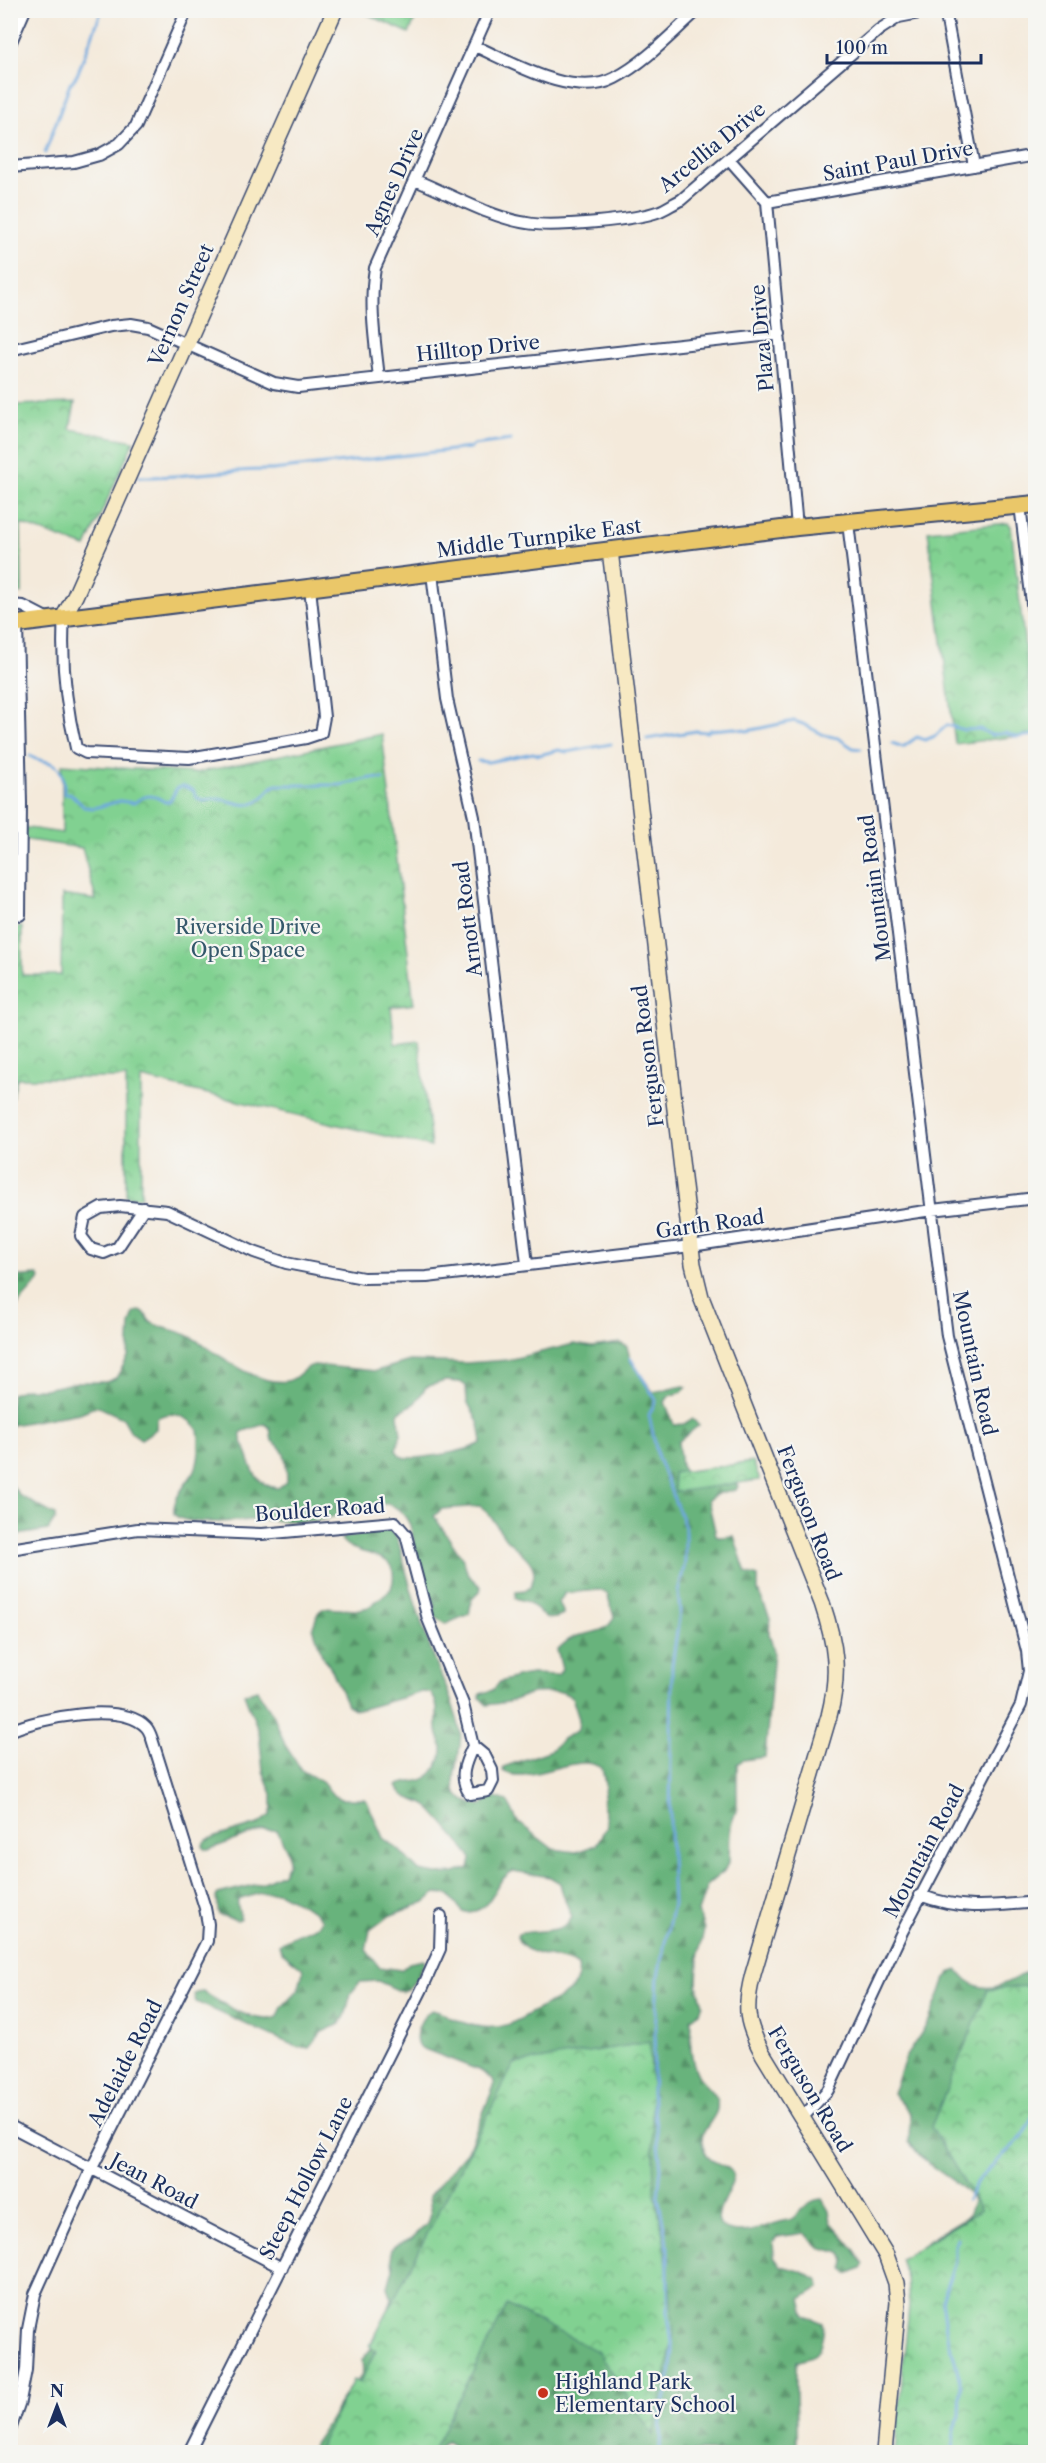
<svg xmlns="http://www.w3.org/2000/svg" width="1046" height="2463" font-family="'Libre Caslon Text',serif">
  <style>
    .forest { fill: url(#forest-firs); stroke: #42716c; stroke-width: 1.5; fill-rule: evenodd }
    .park { fill: url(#park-crowns); stroke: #4e8078; stroke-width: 1.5 }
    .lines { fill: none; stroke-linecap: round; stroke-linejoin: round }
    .stream { stroke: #6ea8de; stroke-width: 3 }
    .street-casing { stroke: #3c4b71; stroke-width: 14 }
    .secondary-casing { stroke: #3c4b71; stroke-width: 18 }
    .primary-casing { stroke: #3c4b71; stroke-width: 20 }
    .street { stroke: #fff; stroke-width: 10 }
    .secondary { stroke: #f7e9c3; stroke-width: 15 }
    .primary { stroke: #eac769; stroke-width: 16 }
    .poi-dot { fill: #c8321e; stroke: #f6f6f2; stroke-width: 2 }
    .labels { text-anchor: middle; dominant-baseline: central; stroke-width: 4.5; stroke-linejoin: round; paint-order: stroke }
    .street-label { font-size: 20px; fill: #1b2f5e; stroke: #f6f6f2 }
    .park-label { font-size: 20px; fill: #34586b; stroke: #f6f6f2 }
    .poi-label { font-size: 20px; fill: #1b2f5e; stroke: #f6f6f2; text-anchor: start }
  </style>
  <defs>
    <pattern id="forest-firs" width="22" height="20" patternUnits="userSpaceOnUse" patternTransform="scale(1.5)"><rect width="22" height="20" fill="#68b37b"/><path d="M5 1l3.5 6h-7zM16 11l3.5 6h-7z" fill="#559268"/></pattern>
    <pattern id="park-crowns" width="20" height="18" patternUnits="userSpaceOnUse" patternTransform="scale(1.5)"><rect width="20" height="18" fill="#81d191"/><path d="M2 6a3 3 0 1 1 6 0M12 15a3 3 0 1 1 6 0" fill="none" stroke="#69aa7a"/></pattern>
  </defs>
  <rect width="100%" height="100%" fill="#f6f6f2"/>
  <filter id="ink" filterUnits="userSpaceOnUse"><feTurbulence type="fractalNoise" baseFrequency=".0167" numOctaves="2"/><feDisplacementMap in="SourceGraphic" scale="12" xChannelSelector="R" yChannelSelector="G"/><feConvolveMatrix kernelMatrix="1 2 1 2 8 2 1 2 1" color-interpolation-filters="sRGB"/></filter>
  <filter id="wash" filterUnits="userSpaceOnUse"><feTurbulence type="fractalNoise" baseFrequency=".008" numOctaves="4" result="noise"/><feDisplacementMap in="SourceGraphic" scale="24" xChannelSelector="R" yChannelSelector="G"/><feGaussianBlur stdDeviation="1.35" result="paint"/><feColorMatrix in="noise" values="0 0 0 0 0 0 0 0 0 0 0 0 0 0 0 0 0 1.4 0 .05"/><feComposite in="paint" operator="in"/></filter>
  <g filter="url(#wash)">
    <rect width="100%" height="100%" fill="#f4eadb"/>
    <path class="forest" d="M38,1275L40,1278L38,1282L20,1302L11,1318V1277Z
      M138,1311L144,1312C147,1316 148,1321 152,1323C163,1329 177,1330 187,1335C214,1349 255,1387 287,1381C299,1379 302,1367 314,1365L376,1371L410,1361L466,1363L508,1360L574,1344L592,1347L620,1343L627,1347L631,1362L653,1392L684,1386L687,1387L682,1392L669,1396L665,1402L674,1425L684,1424L692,1419L699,1425L678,1442L681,1466L686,1474L731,1479L738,1486L736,1490C726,1491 715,1493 708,1500L716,1535L720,1537L734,1536L746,1573L758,1577V1591L770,1618L769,1634L774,1651L765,1757L743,1760L737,1764V1808L730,1828L729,1861L724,1871L707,1885L698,1912L704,1930L698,1957L697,1985L703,2004L700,2011L691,2019C690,2038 689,2059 699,2077C704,2086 715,2091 717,2102C721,2121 693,2128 705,2152C710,2165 728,2163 733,2174C738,2185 699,2225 731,2231C749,2235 763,2226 780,2222C784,2220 789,2221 793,2218C803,2209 808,2200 822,2199L829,2211L831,2222L849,2242L864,2264L861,2268L848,2274L844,2269L845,2260L840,2253L819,2247L805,2233L777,2237L773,2242L774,2256L781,2266L800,2271L819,2281L820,2287L801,2299C806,2320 803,2314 823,2323C825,2329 821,2349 815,2354C810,2358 803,2358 797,2361C793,2392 800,2422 796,2452H463L446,2441L437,2452H308C324,2433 335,2409 349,2388C353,2382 360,2381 362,2374C364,2369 362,2365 362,2360L375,2343L385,2321L392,2298L388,2287L393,2269L391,2249L396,2245L411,2239L427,2224L431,2210L429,2196L468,2150L494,2086V2082L481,2071L419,2047C411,2038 422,2011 434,2010C441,2010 445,2015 451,2018C461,2022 470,2026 482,2027C505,2030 518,2020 538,2009C555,2000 583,1991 578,1966C561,1953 525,1960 517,1937L518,1934C534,1929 564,1935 572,1917L563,1895L560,1883L550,1877L513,1871C490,1882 496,1914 463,1912L449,1895L436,1893L425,1902L389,1916L370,1930L366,1950L379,1967L401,1970L409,1963L423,1960L425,1962C420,1972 413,1988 402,1992L378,1981L360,1982L351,1993L345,2016L340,2024L322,2032L309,2048L297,2047L196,2002L194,1995L196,1993L203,1992C222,2003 255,2026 278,2017L282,2007L298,1990L303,1972L302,1968L281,1951L279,1944C290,1936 305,1932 318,1926L322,1920L314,1911L278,1892L260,1893L238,1900C236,1907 241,1912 240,1919L237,1920L219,1915L216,1897L218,1894L262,1883L283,1873L288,1863V1853L277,1830H263L210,1849H205L203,1846L204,1842L209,1839L258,1824L270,1815L272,1807V1794L263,1771L259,1732L244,1694L257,1690L274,1716L285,1745L301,1770L322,1782L334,1796L341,1799H364L367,1801L383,1838L399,1850L419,1871L437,1874L455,1873L469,1868C469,1866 471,1861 471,1859C470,1853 434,1812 428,1807C417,1798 403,1801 397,1786C405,1780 419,1784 428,1777C435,1771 443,1757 442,1747C441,1741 437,1736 437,1729C436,1715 440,1706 431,1693L422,1692L362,1709H354L347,1705L332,1670L322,1655L313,1627L318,1613L323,1608L356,1610L369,1607L391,1589C405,1546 353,1560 341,1539L345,1537L390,1530L398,1540C407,1576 417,1612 430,1647C440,1676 453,1698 460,1730C464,1752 449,1772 456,1793C463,1802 471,1804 482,1805L493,1796L507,1801L518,1822L553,1849L576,1852L596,1845L607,1826L603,1805L605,1784L602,1768C577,1750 529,1787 503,1771V1767L552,1750L561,1740L578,1730L579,1719L572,1697L562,1692L533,1693L508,1702L487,1705L479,1697L480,1694L493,1690L500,1682L520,1676L532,1674L558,1675L562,1669L557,1650C562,1645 569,1638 577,1636C590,1632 608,1633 614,1617L607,1593L599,1590L565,1593L559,1602L563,1612V1615C543,1625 542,1611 529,1603C525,1600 520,1600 515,1598L516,1591C519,1590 522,1591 525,1590C531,1589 532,1584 533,1579C539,1562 516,1549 506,1539C498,1529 491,1513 480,1506L442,1509L434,1516L464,1561L468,1575L481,1587L480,1591L472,1599L469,1614L446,1624L434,1616L435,1605L423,1581L410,1525C406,1516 398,1506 387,1504C373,1502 337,1517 320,1520C301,1523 288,1521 269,1520C250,1518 186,1529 174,1514C172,1498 186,1485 194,1472C200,1461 200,1442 198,1430C189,1416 171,1410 157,1418L156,1429L141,1439L131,1432L123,1418L97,1406L80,1413L11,1425V1394L25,1389H45L78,1382H106L116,1378L128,1357L130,1325L134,1313ZM445,1381L460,1382L466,1386L467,1401L479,1424L482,1442C476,1450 410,1462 400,1456L396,1450L401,1434L398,1415L399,1412L415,1403L426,1387ZM265,1424L270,1428L272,1441C288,1450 286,1464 287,1481L278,1488C255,1486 252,1468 246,1451C244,1443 239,1441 241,1433L244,1431Z
      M11,1484L20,1496L55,1515V1519L48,1530L11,1536Z
      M1035,1968V2452L908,2354L912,2253L940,2233L968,2216L973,2201C969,2189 937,2171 925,2161C919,2155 914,2148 909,2142L910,2114L893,2093L906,2056L928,2023L944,1982L950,1973L957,1970C961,1973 963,1977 967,1980C992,1999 1014,1977 1035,1968Z"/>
    <path class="park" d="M360,11H406L417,15L409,33Z
      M75,403L70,429L134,441L86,547L21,524L22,593L11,594V405Z
      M1008,523L1011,526L1035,734L955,744L928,531Z
      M382,734L414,1004L391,1007L395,1044L419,1041L431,1147L141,1078V1197H126V1078H17L12,1099L11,927H22V975H61L62,895L96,900L82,848L22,839V827L62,833V764L195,773Z
      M753,1462L760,1480L675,1492L673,1473Z
      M1035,1985V2452H895L909,2306L907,2278L900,2259L981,2210L931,2127L988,1990Z
      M650,2042L654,2188L665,2246L674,2333L653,2435L597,2351L507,2305L432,2452H317L353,2380L360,2383L376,2350L370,2346L514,2064Z"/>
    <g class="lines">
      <path class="stream" d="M45,153L70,84L77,75L102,10
        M139,477C183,478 227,469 272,470L470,448L473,445L511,440
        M647,739L696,731L707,732L710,730L735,728L747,731L794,721L803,724L824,735L838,738L853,748L861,749
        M892,743L903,747L917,737L925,740L935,736L947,725L964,730L980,729L991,735L1006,733L1016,737L1036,735
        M30,756C37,761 41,760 48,762C64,766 64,781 64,794L70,793L84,807L94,808L120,801L134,803C145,794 153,794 165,802L170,801L177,788L183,786L193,790L197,798L204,801C221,792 240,811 257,802C263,799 269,789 275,785H341L371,778L383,779
        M478,761L488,762L533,753L539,755L559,750L567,752L611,744
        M630,1358L656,1400L649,1415L658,1458L685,1527V1563L678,1592L680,1611L672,1665L670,1831L673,1904L658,1976L652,2093L661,2168L658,2196L668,2248V2315L673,2350L668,2390L661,2410L660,2452
        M967,2200L977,2181L1022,2137L1036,2110
        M955,2452L953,2429L960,2416L961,2386L954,2356L948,2342L942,2300L955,2261V2246L957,2239"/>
    </g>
  </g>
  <g filter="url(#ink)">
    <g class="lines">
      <defs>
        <path id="street" d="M945,10L974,166
          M10,44L25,10
          M475,46C513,63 574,100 615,78C646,62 672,33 698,10
          M729,159L767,202L797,527
          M10,167L74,162L99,155L119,144L136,126L187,10
          M415,180C450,194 491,218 527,223C553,228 637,220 660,211C667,208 674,203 681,200L879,30L899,17L935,10
          M767,202L1036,155
          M10,350L111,326L131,324L148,327L274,383L298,387L780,334
          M379,378C375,341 369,305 375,268L490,10
          M1020,505L1036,636
          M432,573L447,699L474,817L527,1264
          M10,605L23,606L48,619
          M64,616C61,660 66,706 76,748L86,753L189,758L306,738L321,733L324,717L310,588
          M17,624L21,803L20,915
          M144,1208L118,1247L104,1253L91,1249L81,1236L85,1217L101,1208L120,1206L167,1211L254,1252L286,1263L363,1278L427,1277L691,1246L932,1210L1036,1198
          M10,1549L138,1529L262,1534L395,1522L406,1535L428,1619L463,1704L473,1746L485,1756L492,1770L493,1781L488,1791L470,1794C458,1778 465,1763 473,1746
          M10,1731C39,1718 121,1701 146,1727C149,1730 151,1736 152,1739L205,1908L208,1924L207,1941L92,2168L35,2294L28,2329L26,2370L20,2401L10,2430
          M920,1895C961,1911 994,1906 1036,1902
          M803,2117L828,2090L902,1932L1021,1705L1029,1671L1027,1651L947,1336L848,523
          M10,2126L282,2268
          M189,2452L422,1989L440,1949L441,1916"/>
        <path id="secondary" d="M610,550L693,1264L701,1297L822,1603C836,1645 840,1673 829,1716L753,1974C744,2008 746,2023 763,2054L886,2255L896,2283L898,2302L884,2452
          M64,616L75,596L335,10"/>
        <path id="primary" d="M10,625L797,527L1036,504"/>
      </defs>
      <use href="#street" class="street-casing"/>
      <use href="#secondary" class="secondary-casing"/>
      <use href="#primary" class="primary-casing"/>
      <use href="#street" class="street"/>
      <use href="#secondary" class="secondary"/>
      <use href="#primary" class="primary"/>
    </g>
  </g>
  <circle class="poi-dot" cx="543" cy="2393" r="6"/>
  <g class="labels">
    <g class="street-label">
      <text transform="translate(712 147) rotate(-39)">Arcellia Drive</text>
      <text transform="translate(898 161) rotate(-10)">Saint Paul Drive</text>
      <text transform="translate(394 182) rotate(-66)">Agnes Drive</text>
      <text transform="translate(181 305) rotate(-66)">Vernon Street</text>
      <text transform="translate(762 338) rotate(-95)">Plaza Drive</text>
      <text transform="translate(478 348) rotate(-6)">Hilltop Drive</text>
      <text transform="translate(539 538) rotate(-7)">Middle Turnpike East</text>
      <text transform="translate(875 888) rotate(-97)">Mountain Road</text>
      <text transform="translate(468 919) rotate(-97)">Arnott Road</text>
      <text transform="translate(648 1056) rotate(-97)">Ferguson Road</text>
      <text transform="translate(710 1224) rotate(-8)">Garth Road</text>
      <text transform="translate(975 1363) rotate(78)">Mountain Road</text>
      <text transform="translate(320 1510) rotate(-4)">Boulder Road</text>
      <text transform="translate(809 1513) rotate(69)">Ferguson Road</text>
      <text transform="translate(924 1851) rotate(-62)">Mountain Road</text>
      <text transform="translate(125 2063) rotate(-63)">Adelaide Road</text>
      <text transform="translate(810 2089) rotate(59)">Ferguson Road</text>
      <text transform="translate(306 2178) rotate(-63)">Steep Hollow Lane</text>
      <text transform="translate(154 2181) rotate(28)">Jean Road</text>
    </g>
    <g class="park-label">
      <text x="248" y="927">Riverside Drive<tspan x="248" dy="23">Open Space</tspan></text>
    </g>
    <g class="poi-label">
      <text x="555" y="2382">Highland Park<tspan x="555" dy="23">Elementary School</tspan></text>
    </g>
  </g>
  <rect width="1046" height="2463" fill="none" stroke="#f6f6f2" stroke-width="36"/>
  <g transform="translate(57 2406)" stroke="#f6f6f2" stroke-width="4.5" paint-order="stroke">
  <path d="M0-4.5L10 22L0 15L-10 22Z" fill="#1b2f5e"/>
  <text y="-9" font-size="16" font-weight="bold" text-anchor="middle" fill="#1b2f5e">N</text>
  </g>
  <path d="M827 54v9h154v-9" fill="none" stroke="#1b2f5e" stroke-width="3"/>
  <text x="836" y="54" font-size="18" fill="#1b2f5e" stroke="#f6f6f2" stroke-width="4.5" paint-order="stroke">100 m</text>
</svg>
